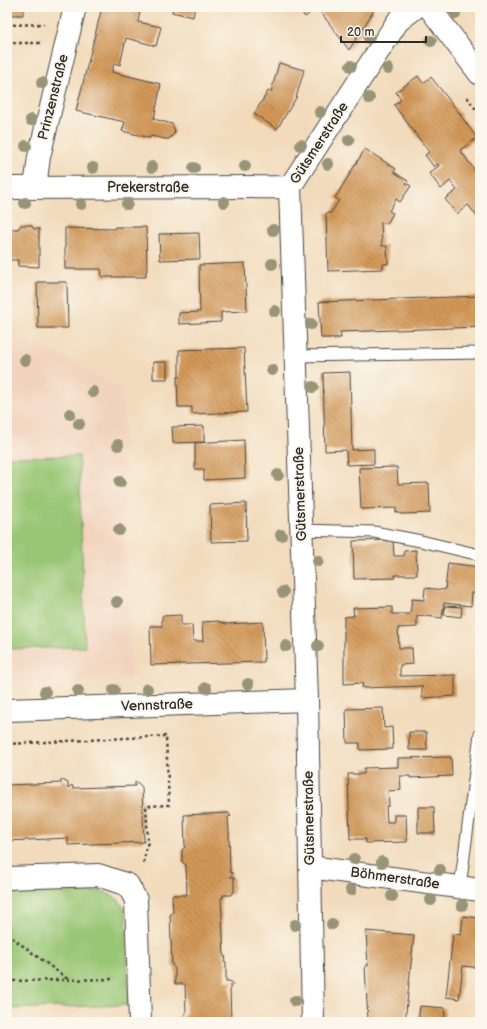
<svg xmlns="http://www.w3.org/2000/svg" width="487" height="1029" font-family="'Balsamiq Sans',sans-serif">
  <style>
    .built { fill: #f2d4be }
    .green { fill: #99c674; stroke: #627850 }
    .building { fill: url(#building-back-hatch) }
    .lines { fill: none; stroke-linecap: round; stroke-linejoin: round }
    .lane-casing { stroke: #494541; stroke-width: 13 }
    .street-casing { stroke: #494541; stroke-width: 24 }
    .secondary-casing { stroke: #494541; stroke-width: 24 }
    .path { stroke: #494541; stroke-width: 2.5; stroke-dasharray: 3 3; stroke-linecap: butt }
    .lane { stroke: #fff; stroke-width: 11 }
    .street { stroke: #fff; stroke-width: 22 }
    .secondary { stroke: #fff; stroke-width: 22 }
    .tree { fill: #979478 }
    .labels { text-anchor: middle; dominant-baseline: central; stroke-width: 4; stroke-linejoin: round; paint-order: stroke }
    .street-label { font-size: 14px; fill: #2b2b2b; stroke: #fbf7ec }
  </style>
  <defs>
    <pattern id="building-back-hatch" width="6" height="6" patternUnits="userSpaceOnUse"><rect width="6" height="6" fill="#d39859"/><path d="M-1 5l2 2M0 0l6 6M5-1l2 2" fill="none" stroke="#ab7c4a"/></pattern>
  </defs>
  <rect width="100%" height="100%" fill="#fbf7ec"/>
  <filter id="ink" filterUnits="userSpaceOnUse"><feTurbulence type="fractalNoise" baseFrequency=".025" numOctaves="2"/><feDisplacementMap in="SourceGraphic" scale="8" xChannelSelector="R" yChannelSelector="G"/><feConvolveMatrix kernelMatrix="1 2 1 2 8 2 1 2 1" color-interpolation-filters="sRGB"/></filter>
  <filter id="wash" filterUnits="userSpaceOnUse"><feTurbulence type="fractalNoise" baseFrequency=".012" numOctaves="4" result="noise"/><feDisplacementMap in="SourceGraphic" scale="16" xChannelSelector="R" yChannelSelector="G"/><feGaussianBlur stdDeviation="0.9" result="paint"/><feColorMatrix in="noise" values="0 0 0 0 0 0 0 0 0 0 0 0 0 0 0 0 0 1.4 0 .05"/><feComposite in="paint" operator="in"/></filter>
  <g filter="url(#wash)">
    <rect width="100%" height="100%" fill="#f2dbbc"/>
    <path class="built" d="M286,7H376V13L349,56L315,12L308,20L294,17Z
      M7,327L122,388L131,680L7,684Z"/>
    <path class="green" d="M79,456L85,647L7,649V457Z
      M103,891L118,899L126,912L129,1005L7,1009V894Z"/>
    <g id="blocks">
      <path class="building" d="M7,7H23V15H7Z
        M102,7H141L138,22L161,27L156,46L126,38L120,65L114,63L112,72L161,84L154,119L172,124L175,131L174,134L169,139H165L151,136L150,138L122,131L125,122L76,111Z
        M173,7H195L193,17L172,12Z
        M298,7H373V12L349,50L317,7L305,17Z
        M279,63L304,70L296,98L277,129L254,114L268,91L271,92Z
        M418,76L423,83L431,77L461,115H460L477,138L460,150L479,176L480,175V220L468,205L457,214L445,199L457,190L450,181L441,189L429,173L439,166L438,164L434,167L425,155L429,152L394,105L401,100L396,92Z
        M7,86H9L10,139H7Z
        M365,149L396,169L394,172L408,181L406,183L411,186L400,202L396,199L389,211L393,213L387,224L381,222L382,246H387L388,264H383V269L328,271L326,213H331L339,200L335,198Z
        M21,225H31L34,229H39V267L18,266V260H7V229H18Z
        M115,227H146L147,271H146V277H102L101,269H65V228L114,229Z
        M199,233L200,259L160,260L159,234Z
        M245,263L247,311L221,312V322L179,324V313L200,312L199,265Z
        M37,282H67L68,328H38Z
        M480,296V327L340,332L341,338H321L319,302Z
        M244,348L247,412L192,414V407H178L177,377H179V350Z
        M153,362H167V379H153Z
        M350,372L352,450L374,449V464L347,465L346,450L325,451L323,373Z
        M204,426V442L173,443L172,427Z
        M244,440L245,478L204,480V469H195V443Z
        M397,467L398,484L429,483L430,513L402,514L396,512V508L361,509L359,468Z
        M246,503L247,541L211,542L210,505Z
        M393,540L394,556H404V551L416,550L417,575H395V578L354,579L353,541Z
        M448,563L480,567V594L472,593L471,606L444,603L442,618L417,615V627L398,628L399,648H412L413,664L400,665V676L455,675V696L422,698V686L363,688L362,683L344,684V617L354,616L353,608L392,607V614H410L412,599L424,600L425,588L445,590Z
        M445,606L462,607L461,617L444,615Z
        M181,615V625H192L193,641H203L202,622L218,621L226,624L263,622L264,662L151,665L150,626H162V616Z
        M383,708L384,728L392,727L393,749L360,750V743H347L346,709Z
        M409,732H426L427,750H409Z
        M451,757L452,776L410,778V776H400L401,790L388,791L389,806H386L387,822H394V815H406L407,842L366,843V839H350L348,774H364V768L398,767V758Z
        M61,779L68,783V788L72,785L73,788L135,786V782H137L142,787L144,842L68,845V838L7,841V785L61,783Z
        M418,807H434L435,833H418Z
        M228,813L231,816L228,817L229,831L230,872L233,873L230,877H234V892L231,895H223V898H221L224,957H226L224,962H226V981H229L233,983L232,985H230L231,1022H183V1017L186,1013L185,984H175V969L172,965L170,915L173,912L172,895H187L186,865L182,862V850L185,847L184,815Z
        M463,916L480,918V968L463,966L459,999L446,997L453,934L461,935Z
        M366,931L414,935L405,1022L368,1021L365,966H368Z
        M420,1006L445,1008L444,1022H418Z"/>
    </g>
  </g>
  <g filter="url(#ink)">
    <use href="#blocks" fill-opacity="0" stroke="#494541" stroke-width="1"/>
    <g class="lines">
      <defs>
        <path id="lane" d="M295,356L480,353
          M301,530L374,532L421,541L480,555
          M460,887L480,734"/>
        <path id="street" d="M35,187L39,157L75,7
          M7,188L290,187
          M7,710L307,700
          M310,867L480,890
          M7,878L98,875L128,885L136,900L140,1022
          M313,1022L307,700L290,187L398,21L416,7"/>
        <path id="secondary" d="M429,7L480,74"/>
      </defs>
      <use href="#lane" class="lane-casing"/>
      <use href="#street" class="street-casing"/>
      <use href="#secondary" class="secondary-casing"/>
      <path class="path" d="M7,25L44,24
        M7,43H40
        M467,97L480,115
        M7,744L166,736L169,805L146,806L148,843C143,850 147,858 142,865
        M7,934L69,980
        M7,981L113,979"/>
      <use href="#lane" class="lane"/>
      <use href="#street" class="street"/>
      <use href="#secondary" class="secondary"/>
    </g>
    <g class="tree">
      <circle cx="455" cy="14" r="6"/>
      <circle cx="369" cy="38" r="6"/>
      <circle cx="431" cy="41" r="6"/>
      <circle cx="351" cy="66" r="6"/>
      <circle cx="388" cy="69" r="6"/>
      <circle cx="42" cy="83" r="6"/>
      <circle cx="369" cy="98" r="6"/>
      <circle cx="320" cy="112" r="6"/>
      <circle cx="31" cy="120" r="6"/>
      <circle cx="349" cy="140" r="6"/>
      <circle cx="301" cy="145" r="6"/>
      <circle cx="26" cy="146" r="6"/>
      <circle cx="328" cy="164" r="6"/>
      <circle cx="245" cy="166" r="6"/>
      <circle cx="152" cy="167" r="6"/>
      <circle cx="93" cy="168" r="6"/>
      <circle cx="194" cy="168" r="6"/>
      <circle cx="224" cy="202" r="6"/>
      <circle cx="25" cy="203" r="6"/>
      <circle cx="81" cy="204" r="6"/>
      <circle cx="127" cy="204" r="6"/>
      <circle cx="273" cy="230" r="6"/>
      <circle cx="272" cy="264" r="6"/>
      <circle cx="275" cy="311" r="6"/>
      <circle cx="311" cy="324" r="6"/>
      <circle cx="25" cy="360" r="6"/>
      <circle cx="272" cy="370" r="6"/>
      <circle cx="313" cy="387" r="6"/>
      <circle cx="93" cy="392" r="6"/>
      <circle cx="70" cy="414" r="6"/>
      <circle cx="79" cy="424" r="6"/>
      <circle cx="118" cy="445" r="6"/>
      <circle cx="278" cy="475" r="6"/>
      <circle cx="120" cy="482" r="6"/>
      <circle cx="119" cy="530" r="6"/>
      <circle cx="281" cy="535" r="6"/>
      <circle cx="318" cy="561" r="6"/>
      <circle cx="283" cy="592" r="6"/>
      <circle cx="117" cy="602" r="6"/>
      <circle cx="286" cy="646" r="6"/>
      <circle cx="318" cy="646" r="6"/>
      <circle cx="248" cy="684" r="6"/>
      <circle cx="206" cy="688" r="6"/>
      <circle cx="147" cy="689" r="6"/>
      <circle cx="114" cy="690" r="6"/>
      <circle cx="78" cy="691" r="6"/>
      <circle cx="45" cy="692" r="6"/>
      <circle cx="354" cy="859" r="6"/>
      <circle cx="382" cy="862" r="6"/>
      <circle cx="440" cy="870" r="6"/>
      <circle cx="351" cy="890" r="6"/>
      <circle cx="392" cy="896" r="6"/>
      <circle cx="431" cy="900" r="6"/>
      <circle cx="462" cy="905" r="6"/>
      <circle cx="332" cy="924" r="6"/>
      <circle cx="295" cy="925" r="6"/>
      <circle cx="295" cy="1001" r="6"/>
    </g>
  </g>
  <g class="labels">
    <g class="street-label">
      <text transform="translate(53 97) rotate(-76)">Prinzenstraße</text>
      <text transform="translate(319 143) rotate(-57)">Gütsmerstraße</text>
      <text x="148" y="187">Prekerstraße</text>
      <text transform="translate(300 494) rotate(-92)">Gütsmerstraße</text>
      <text transform="translate(157 705) rotate(-2)">Vennstraße</text>
      <text transform="translate(309 818) rotate(-91)">Gütsmerstraße</text>
      <text transform="translate(395 878) rotate(8)">Böhmerstraße</text>
    </g>
  </g>
  <rect width="487" height="1029" fill="none" stroke="#fbf7ec" stroke-width="24"/>
  <path d="M341 36v6h85v-6" fill="none" stroke="#2b2b2b" stroke-width="2"/>
  <text x="347" y="36" font-size="12" fill="#2b2b2b" stroke="#fbf7ec" stroke-width="3" paint-order="stroke">20 m</text>
</svg>
